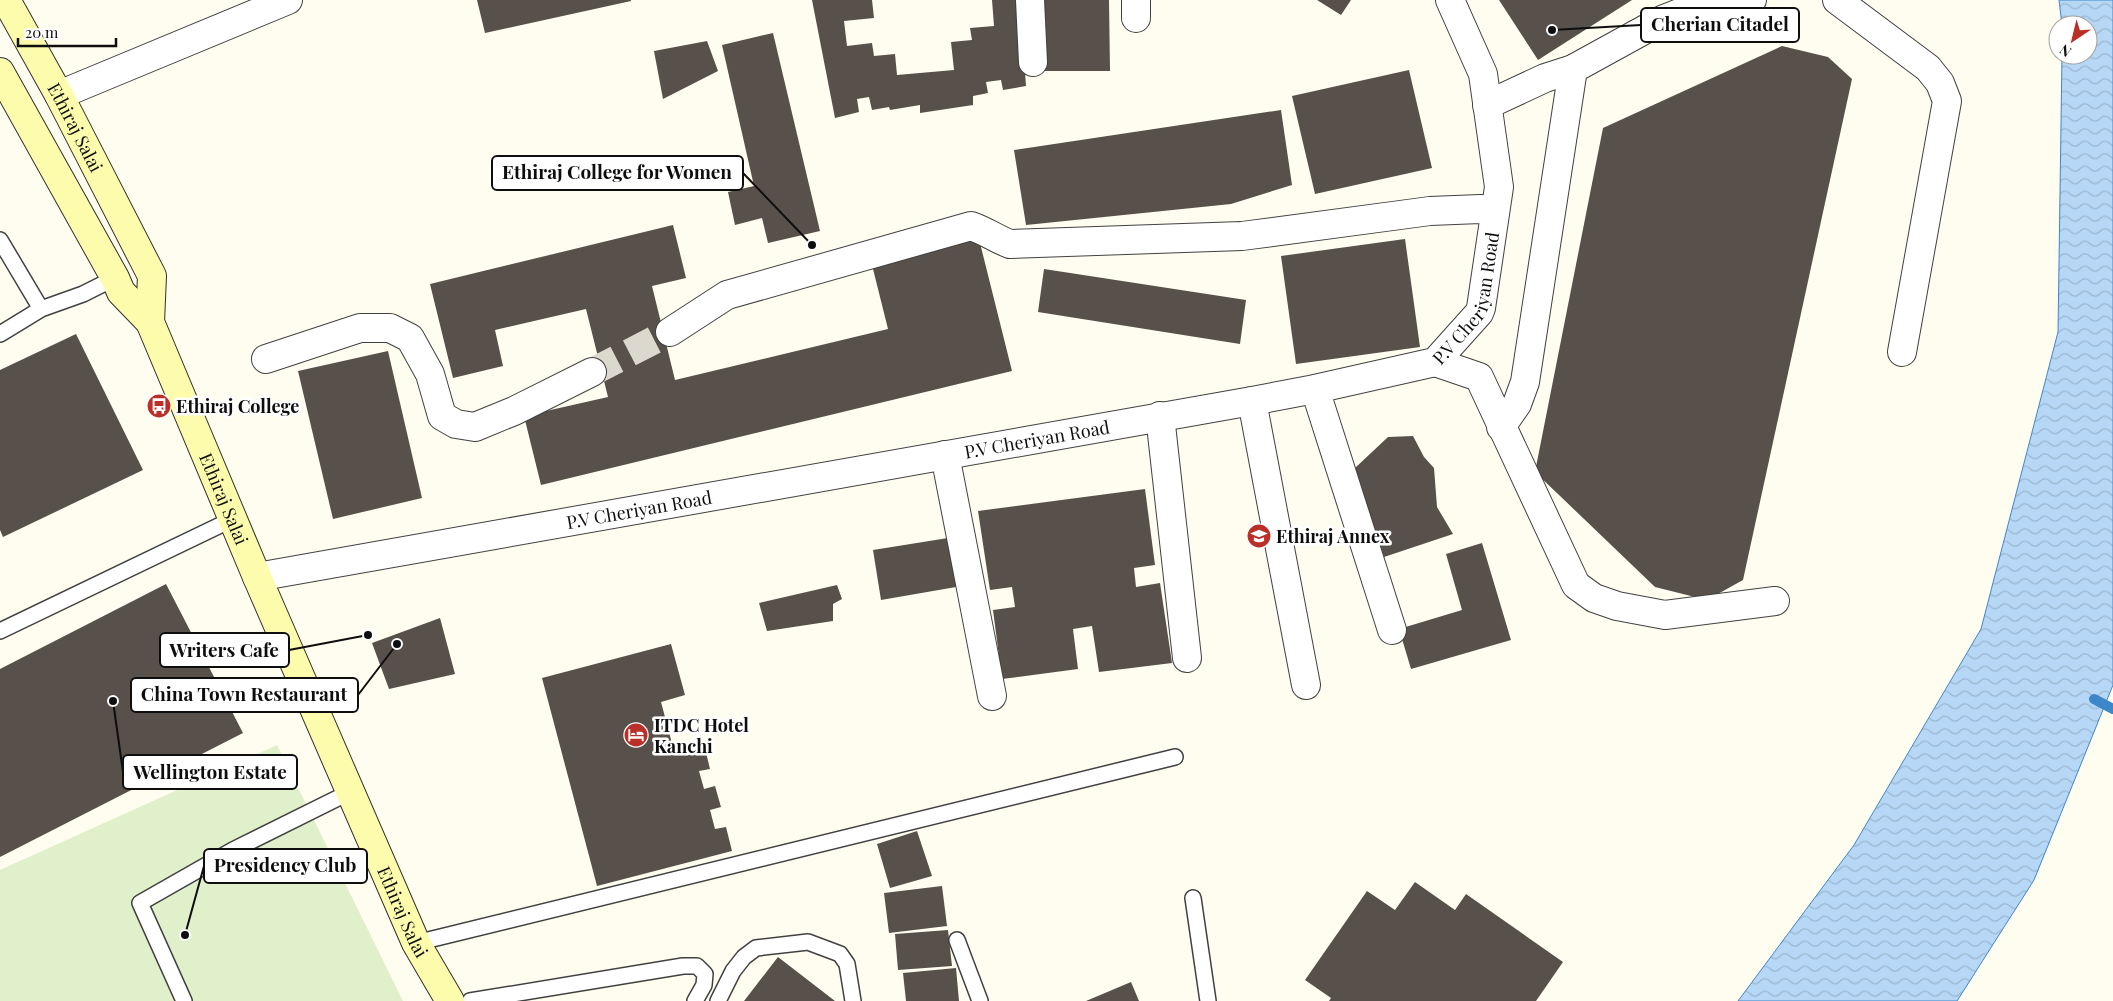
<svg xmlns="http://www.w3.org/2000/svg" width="2113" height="1001" font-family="'Playfair Display',serif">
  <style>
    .pitch { fill: #e0f0cb }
    .water { fill: url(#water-waves); stroke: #3e86ca }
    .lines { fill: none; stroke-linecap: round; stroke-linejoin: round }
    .stream { stroke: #3e86ca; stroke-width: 10 }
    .building { fill: #57504b }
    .minor-tunnel { stroke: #dbd9ce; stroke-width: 28; stroke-dasharray: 28 14; stroke-linecap: butt }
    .service-casing { stroke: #414141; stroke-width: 18 }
    .minor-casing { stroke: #414141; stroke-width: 30 }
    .secondary-casing { stroke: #303030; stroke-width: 30 }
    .service { stroke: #fff; stroke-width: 15 }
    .minor { stroke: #fff; stroke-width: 28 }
    .secondary { stroke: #fdfbac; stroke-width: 28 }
    .labels { text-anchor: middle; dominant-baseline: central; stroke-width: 5; stroke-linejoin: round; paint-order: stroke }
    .street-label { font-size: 18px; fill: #0e0e0e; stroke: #fff }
    .poi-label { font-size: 18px; font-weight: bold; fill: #0e0e0e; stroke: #fff; text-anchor: start }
    .leader { fill: none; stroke: #0e0e0e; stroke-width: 2 }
    .callout-dot { fill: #0e0e0e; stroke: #fff; stroke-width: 2 }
    .callout { fill: #fff; stroke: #0e0e0e; stroke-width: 2 }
    .callout-label { font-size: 19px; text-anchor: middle; font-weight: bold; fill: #0e0e0e }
  </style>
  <defs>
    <pattern id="water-waves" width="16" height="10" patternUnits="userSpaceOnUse" patternTransform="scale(1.25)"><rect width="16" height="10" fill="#b6d7f5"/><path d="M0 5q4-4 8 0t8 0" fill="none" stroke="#9bb7d1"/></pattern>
  </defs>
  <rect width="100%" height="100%" fill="#fffdf0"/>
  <path class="pitch" d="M277,745L403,1001H0V870Z"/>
  <path class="water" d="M2059,0H2113V685L2034,880L1957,1001H1738L1854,845L1981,629L2058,332L2062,55H2088V25H2062Z"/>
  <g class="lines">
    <path class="stream" d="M2094,699L2113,709"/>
  </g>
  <path class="building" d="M477,0H631V1L485,33Z
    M812,0H872L874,18L844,21L847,46L872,43L874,56L895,54L897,75L954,70L951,42L972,40L970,28L994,26L992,0H1020L1026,86L1003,90L1001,80L986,82L988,93L973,96V105L920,113V105L890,110L889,107L872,110L869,97L857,99L859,112L835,118Z
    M1040,0H1109L1110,71H1041Z
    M1317,0H1351L1341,15Z
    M1499,0H1632L1538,60Z
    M773,33L820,231L768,243L762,218L735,225L728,192L754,186L722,45Z
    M707,41L718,71L663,99L654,51Z
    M1782,46L1828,57L1852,79L1743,580L1707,600L1655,587L1535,472L1603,128Z
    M1409,70L1432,168L1315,194L1292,96Z
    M1281,110L1292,185L1231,204L1026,225L1014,150Z
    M673,225L686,278L652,286L675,380L888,329L872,265L979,239L1012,371L541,485L524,416L608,397L586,309L495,330L503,366L453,378L430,284Z
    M1405,239L1420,347L1296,364L1281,256Z
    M1044,269L1246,300L1240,344L1038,312Z
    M76,334L143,470L3,537L0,530V370Z
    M388,351L422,498L333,519L298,371Z
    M1413,436L1424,457L1434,468L1437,507L1453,534L1384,557L1377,535L1363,514L1355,468L1388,437Z
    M1145,489L1155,565L1134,568L1136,587L1160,583L1172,663L1099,672L1092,626L1073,629L1078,669L1002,679L993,610L1015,607L1012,587L990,590L978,511Z
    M948,538L956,587L881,600L873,550Z
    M1482,543L1511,640L1411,669L1399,629L1462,610L1446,554Z
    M166,584L243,733L0,857V669Z
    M837,585L842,599L833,604V621L767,631L759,603Z
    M440,618L455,674L389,689L372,643Z
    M671,644L685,695L661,702L674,751L704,744L710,769L699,771L704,789L715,786L721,807L710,810L715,829L726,827L732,851L597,886L542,678Z
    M917,831L932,876L890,888L877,844Z
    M1415,882L1455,910L1466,894L1563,962L1536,1001H1329L1331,998L1305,980L1367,891L1395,910Z
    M942,886L947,926L889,933L884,893Z
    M948,930L952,966L898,970L895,934Z
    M778,957L835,1001H744Z
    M956,968L959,1001H906L903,973Z
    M1131,982L1139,1001H1086Z"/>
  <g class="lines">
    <path class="minor-tunnel" d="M592,372L670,332"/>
    <defs>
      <path id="service" d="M0,240L41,309L0,334
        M41,309L83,294L115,278
        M0,631L233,519
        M1193,898L1208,1001
        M957,940L980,1001
        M416,943L1175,757
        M184,1001L140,903L233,850L350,792
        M470,1001L683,966H697L705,974L704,985L695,1001
        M718,1001L733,971L744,957L756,948L808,942L840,954L847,964L853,1001"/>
      <g id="minor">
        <path d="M1030,0L1033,62"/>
        <path d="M1136,0V18"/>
        <path d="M1837,0L1928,68L1940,83L1947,101L1902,352"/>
        <path d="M59,95L288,0"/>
        <path d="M1487,105L1545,78L1573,69L1664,19L1682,12L1752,0"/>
        <path d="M670,332L727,295L971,226C986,231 996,239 1010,244L1242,236L1430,211L1480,209L1495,210"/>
        <path d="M266,359L360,328H390L410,338L430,374L442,416L456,424L475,427L514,411L592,372"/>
        <path d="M1435,362L1479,377L1576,585L1594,598L1617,606L1665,615L1775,601"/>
        <path d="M1315,389L1392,630"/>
        <path d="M1252,401L1306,685"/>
        <path d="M1160,416L1187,658"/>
        <path d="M1501,427L1517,404L1525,382L1573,69"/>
        <path d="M945,455L992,696"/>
        <path id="s1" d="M257,577L1252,401L1315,389L1435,362L1479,313L1481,308L1499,187L1483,74L1450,0"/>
      </g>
      <g id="secondary">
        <path id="s2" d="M6,0L59,95L152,276L150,322L257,577L416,943L450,1001"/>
        <path d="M0,72L115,278L121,292L150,322"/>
      </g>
    </defs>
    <use href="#service" class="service-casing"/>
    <use href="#minor" class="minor-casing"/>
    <use href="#secondary" class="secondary-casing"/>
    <use href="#service" class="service"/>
    <use href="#minor" class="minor"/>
    <use href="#secondary" class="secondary"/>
  </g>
  <defs>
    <symbol id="bus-disc" viewBox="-11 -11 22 22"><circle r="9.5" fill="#bb2f29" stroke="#fff"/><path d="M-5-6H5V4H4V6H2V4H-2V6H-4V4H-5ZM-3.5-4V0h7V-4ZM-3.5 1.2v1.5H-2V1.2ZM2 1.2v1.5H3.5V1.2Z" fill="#fff"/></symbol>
    <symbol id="university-disc" viewBox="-11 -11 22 22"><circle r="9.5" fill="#bb2f29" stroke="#fff"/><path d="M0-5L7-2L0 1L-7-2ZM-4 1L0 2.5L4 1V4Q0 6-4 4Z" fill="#fff"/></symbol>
    <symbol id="hotel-disc" viewBox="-11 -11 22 22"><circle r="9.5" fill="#bb2f29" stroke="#fff"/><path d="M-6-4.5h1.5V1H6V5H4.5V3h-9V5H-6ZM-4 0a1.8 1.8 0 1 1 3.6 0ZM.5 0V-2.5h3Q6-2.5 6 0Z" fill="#fff"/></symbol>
  </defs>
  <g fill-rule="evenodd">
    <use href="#bus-disc" x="145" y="392" width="28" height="28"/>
    <use href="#university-disc" x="1245" y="522" width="28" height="28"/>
    <use href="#hotel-disc" x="622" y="721" width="28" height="28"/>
  </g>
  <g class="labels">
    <g class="street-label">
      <text stroke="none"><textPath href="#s2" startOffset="145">Ethiraj Salai</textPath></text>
      <text stroke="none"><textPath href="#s1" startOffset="1272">P.V Cheriyan Road</textPath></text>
      <text stroke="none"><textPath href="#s1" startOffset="792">P.V Cheriyan Road</textPath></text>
      <text stroke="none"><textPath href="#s2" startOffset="550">Ethiraj Salai</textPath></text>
      <text stroke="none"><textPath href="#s1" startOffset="388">P.V Cheriyan Road</textPath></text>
      <text stroke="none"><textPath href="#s2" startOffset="1000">Ethiraj Salai</textPath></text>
    </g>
    <g class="poi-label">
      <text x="176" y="406">Ethiraj College</text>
      <text x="1276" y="536">Ethiraj Annex</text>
      <text x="654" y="725">ITDC Hotel<tspan x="654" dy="21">Kanchi</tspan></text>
    </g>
  </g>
  <path class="leader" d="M1552 30L1641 25M812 245L743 173M368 635L289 650M397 644L358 695M113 701L123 772M185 935L204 866"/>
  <g class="callout-dot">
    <circle cx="1552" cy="30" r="5"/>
    <circle cx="812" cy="245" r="5"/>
    <circle cx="368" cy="635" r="5"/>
    <circle cx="397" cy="644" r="5"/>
    <circle cx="113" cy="701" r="5"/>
    <circle cx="185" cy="935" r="5"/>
  </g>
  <g class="callout">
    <rect x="1641" y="8" width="158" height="34" rx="5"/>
    <rect x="492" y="156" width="251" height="34" rx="5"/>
    <rect x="160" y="633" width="129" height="34" rx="5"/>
    <rect x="131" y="678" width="227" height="34" rx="5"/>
    <rect x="123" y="755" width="174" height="34" rx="5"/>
    <rect x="204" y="849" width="163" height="34" rx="5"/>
  </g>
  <g class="callout-label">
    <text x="1720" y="31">Cherian Citadel</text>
    <text x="617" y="179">Ethiraj College for Women</text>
    <text x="224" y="657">Writers Cafe</text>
    <text x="244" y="701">China Town Restaurant</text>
    <text x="210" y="779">Wellington Estate</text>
    <text x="285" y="872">Presidency Club</text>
  </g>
  <g transform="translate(2073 40) rotate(215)"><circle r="24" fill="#ffffff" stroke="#9f9f9f"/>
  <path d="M0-4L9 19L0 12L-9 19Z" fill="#bb2f29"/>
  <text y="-8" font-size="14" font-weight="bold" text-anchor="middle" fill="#0e0e0e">N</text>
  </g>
  <path d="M18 38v8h98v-8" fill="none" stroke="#0e0e0e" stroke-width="2.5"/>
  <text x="25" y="38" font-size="15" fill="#0e0e0e" stroke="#ffffff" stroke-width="4" paint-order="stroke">20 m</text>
</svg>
